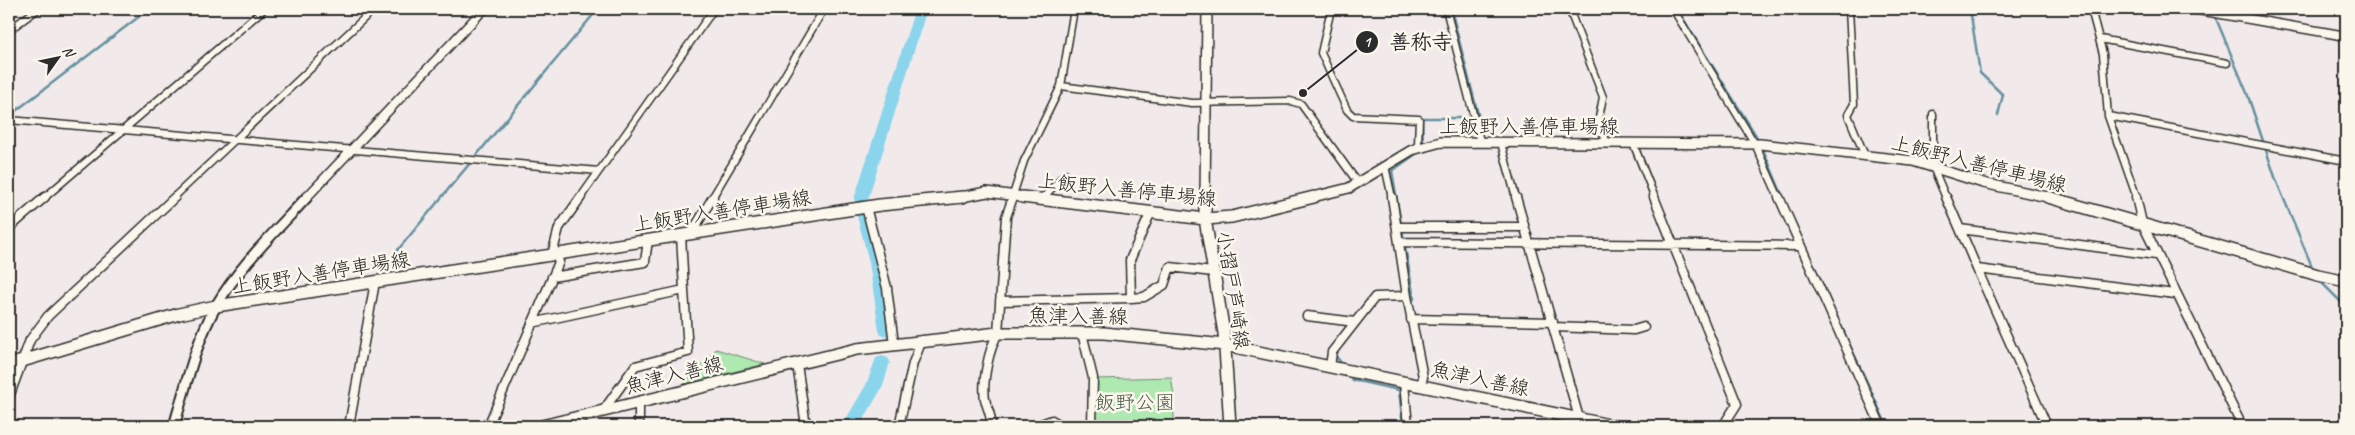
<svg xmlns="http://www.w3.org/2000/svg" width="2355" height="435" font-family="Caveat,'Klee One',sans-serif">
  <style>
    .green { fill: #ade9b0; stroke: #6c8a6e }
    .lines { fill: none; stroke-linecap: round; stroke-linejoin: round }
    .stream { stroke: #65919f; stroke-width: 2.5 }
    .river { fill: #8bd5ec; fill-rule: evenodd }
    .minor-far1-casing { stroke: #2b2b2b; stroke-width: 9 }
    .minor-casing { stroke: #2b2b2b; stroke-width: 11 }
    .tertiary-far1-casing { stroke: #2b2b2b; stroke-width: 11 }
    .tertiary-casing { stroke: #2b2b2b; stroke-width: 13 }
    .secondary-far1-casing { stroke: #2b2b2b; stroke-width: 12 }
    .secondary-casing { stroke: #2b2b2b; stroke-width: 14 }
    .minor-far1 { stroke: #fbf7ec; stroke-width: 6 }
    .minor { stroke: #fbf7ec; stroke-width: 8 }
    .tertiary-far1 { stroke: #fbf7ec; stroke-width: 8 }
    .tertiary { stroke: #fbf7ec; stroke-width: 9 }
    .secondary-far1 { stroke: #fbf7ec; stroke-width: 9 }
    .secondary { stroke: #fbf7ec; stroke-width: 11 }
    .labels { text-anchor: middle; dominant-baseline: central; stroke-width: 5; stroke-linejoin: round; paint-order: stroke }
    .street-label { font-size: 20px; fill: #2b2b2b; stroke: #fbf7ec }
    .park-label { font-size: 20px; fill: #4c5a4c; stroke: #fbf7ec }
    .leader { fill: none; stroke: #2b2b2b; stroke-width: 2 }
    .callout-dot { fill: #2b2b2b; stroke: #fbf7ec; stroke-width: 2 }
    .mark-label { font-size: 15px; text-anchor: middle; font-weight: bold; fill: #fff }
    .callout-label { font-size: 21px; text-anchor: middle; font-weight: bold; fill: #2b2b2b; stroke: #fbf7ec; stroke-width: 5; stroke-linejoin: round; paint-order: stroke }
  </style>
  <rect width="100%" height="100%" fill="#f2eaea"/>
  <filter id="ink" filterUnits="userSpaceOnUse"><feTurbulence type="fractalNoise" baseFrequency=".02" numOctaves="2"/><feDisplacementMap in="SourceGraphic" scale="10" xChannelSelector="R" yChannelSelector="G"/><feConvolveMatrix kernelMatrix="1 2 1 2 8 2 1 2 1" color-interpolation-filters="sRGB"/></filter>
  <g filter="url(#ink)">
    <path class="green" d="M716,349L765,364L684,384Z
      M1171,377L1174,396V426H1095L1097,379Z"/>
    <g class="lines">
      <path class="stream" d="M1677,9L1760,142
        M1970,9L1980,73L2003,95L1998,115
        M2215,16L2247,93L2276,180L2313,269
        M9,116L149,9
        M1423,144L1422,118H1479L1451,9
        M1762,147L1786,204
        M1795,225L1887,426
        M387,263L598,9
        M2317,278L2346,307
        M1408,299H1414L1392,171L1423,149
        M1334,354L1343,365
        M1350,376L1353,380L1399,390L1403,426"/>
      <path class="river" d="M915,9H927L868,199L861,204L856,202L854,199Z
        M863,207L870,212L885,262L895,331L893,335L887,337L881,335L879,331L869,262L856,212Z
        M882,356L888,358L890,362L883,386L860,426H842L866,385L876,358Z"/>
      <defs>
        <path id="minor-far1" d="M1331,9L1321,53L1347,110L1353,116L1419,119L1418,144L1420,147
          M1446,9L1480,141
          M1569,9L1603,97L1598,123L1607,142
          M1673,9L1755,144L1779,198
          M1849,9L1854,104L1848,115L1865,156
          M2091,9L2103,54L2108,116L2137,198
          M2344,9L2346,13
          M9,30L38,9
          M2100,39L2227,63
          M1061,86L1192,103L1290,101L1301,104L1358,183
          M1933,114V167L1946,198
          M2108,116L2346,161
          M9,120L599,171
          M1501,143L1516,198
          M1633,143L1655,198
          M1385,166L1392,198
          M44,198L264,9
          M173,198L374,9
          M580,198L714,9
          M712,198L824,9
          M1012,198L1024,161L1061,86L1074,9
          M1043,198L1065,174"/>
        <path id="minor" d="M1392,197L1407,296L1423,377L1421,386
          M1516,197L1579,418
          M1654,197L1737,404L1723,426
          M1779,197L1881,426
          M1946,197L1960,229L2156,255
          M2136,197L2142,223L2242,426
          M1041,200L1044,197
          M866,207L887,288L894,344
          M1398,227H1523
          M9,228L45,197
          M1960,229L1977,269L2175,294
          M691,234L713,197
          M1400,242L1800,246
          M1977,269L2047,426
          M552,277L645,262L648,240
          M1131,298L1144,297L1164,285L1170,267L1213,272
          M1000,301L1131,298L1130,260L1150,214
          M1307,316L1355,322
          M1411,319L1553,322
          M532,323L684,290L681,235
          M1554,327L1634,330L1644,327
          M1082,333L1093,378L1092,426
          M797,364L806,426
          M1330,367L1332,352L1375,297L1407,296
          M1404,383L1408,426
          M9,397L30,340L48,316L175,197
          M639,403V426
          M603,411L635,366L688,352L684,290
          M349,426L375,282
          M488,426L559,262L553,251L559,228L581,197
          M899,426L913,363L922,340
          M991,426C992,415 987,409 985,399C982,381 989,349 998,333L1006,217L1013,197
          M1036,426L1052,420L1059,425L1071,426"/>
        <path id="tertiary-far1" d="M2193,9L2346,36
          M306,198L484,9"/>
        <path id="tertiary" d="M174,426C186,386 195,343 216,306C239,266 276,231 307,197"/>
        <path id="secondary-far1" d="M956,198L987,192L1031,198
          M1205,198L1207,9
          M1309,198L1349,188L1412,150L1441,142L1760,144L1913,161L1983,183L2052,198"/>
        <path id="secondary" d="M1022,197L1205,219L1232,217L1314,197
          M1205,197V219L1224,333L1230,426
          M2048,197L2318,275L2346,281
          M9,365L179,314L216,306L880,205L963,197
          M542,426L857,349L998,333H1104L1225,345L1614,426"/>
      </defs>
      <use href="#minor-far1" class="minor-far1-casing"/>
      <use href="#minor" class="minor-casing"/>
      <use href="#tertiary-far1" class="tertiary-far1-casing"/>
      <use href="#tertiary" class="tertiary-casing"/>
      <use href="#secondary-far1" class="secondary-far1-casing"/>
      <use href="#secondary" class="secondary-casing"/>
      <use href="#minor-far1" class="minor-far1"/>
      <use href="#minor" class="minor"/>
      <use href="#tertiary-far1" class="tertiary-far1"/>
      <use href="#tertiary" class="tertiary"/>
      <use href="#secondary-far1" class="secondary-far1"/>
      <use href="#secondary" class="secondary"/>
    </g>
  </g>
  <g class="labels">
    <g class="street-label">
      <text x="1529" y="126">上飯野入善停車場線</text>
      <text transform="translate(1979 164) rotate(14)">上飯野入善停車場線</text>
      <text transform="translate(1127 190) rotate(6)">上飯野入善停車場線</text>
      <text transform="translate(722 211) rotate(-9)">上飯野入善停車場線</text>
      <text transform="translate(321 273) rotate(-9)">上飯野入善停車場線</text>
      <text transform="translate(1233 290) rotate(81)">小摺戸芦崎線</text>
      <text transform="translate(1078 316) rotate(1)">魚津入善線</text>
      <text transform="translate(674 375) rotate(-14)">魚津入善線</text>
      <text transform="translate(1480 379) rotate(12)">魚津入善線</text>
    </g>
    <g class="park-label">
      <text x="1135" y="402">飯野公園</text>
    </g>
  </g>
  <path class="leader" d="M1303 93L1367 42"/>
  <g class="callout-dot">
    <circle cx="1303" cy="93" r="5"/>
    <circle cx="1367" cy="42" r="12"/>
  </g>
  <g class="mark-label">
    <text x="1367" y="47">1</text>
  </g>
  <g class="callout-label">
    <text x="1421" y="49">善称寺</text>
  </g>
  <rect width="2355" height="435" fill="none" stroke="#fbf7ec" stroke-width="30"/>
  <rect x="15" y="15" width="2325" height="405" fill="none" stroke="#2b2b2b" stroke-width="2" filter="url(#ink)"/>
  <g transform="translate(58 58) rotate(57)" stroke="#fbf7ec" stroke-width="4" paint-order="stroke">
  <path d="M0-4L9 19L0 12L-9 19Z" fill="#2b2b2b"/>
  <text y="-8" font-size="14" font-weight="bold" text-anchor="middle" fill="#2b2b2b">N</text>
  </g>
</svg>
